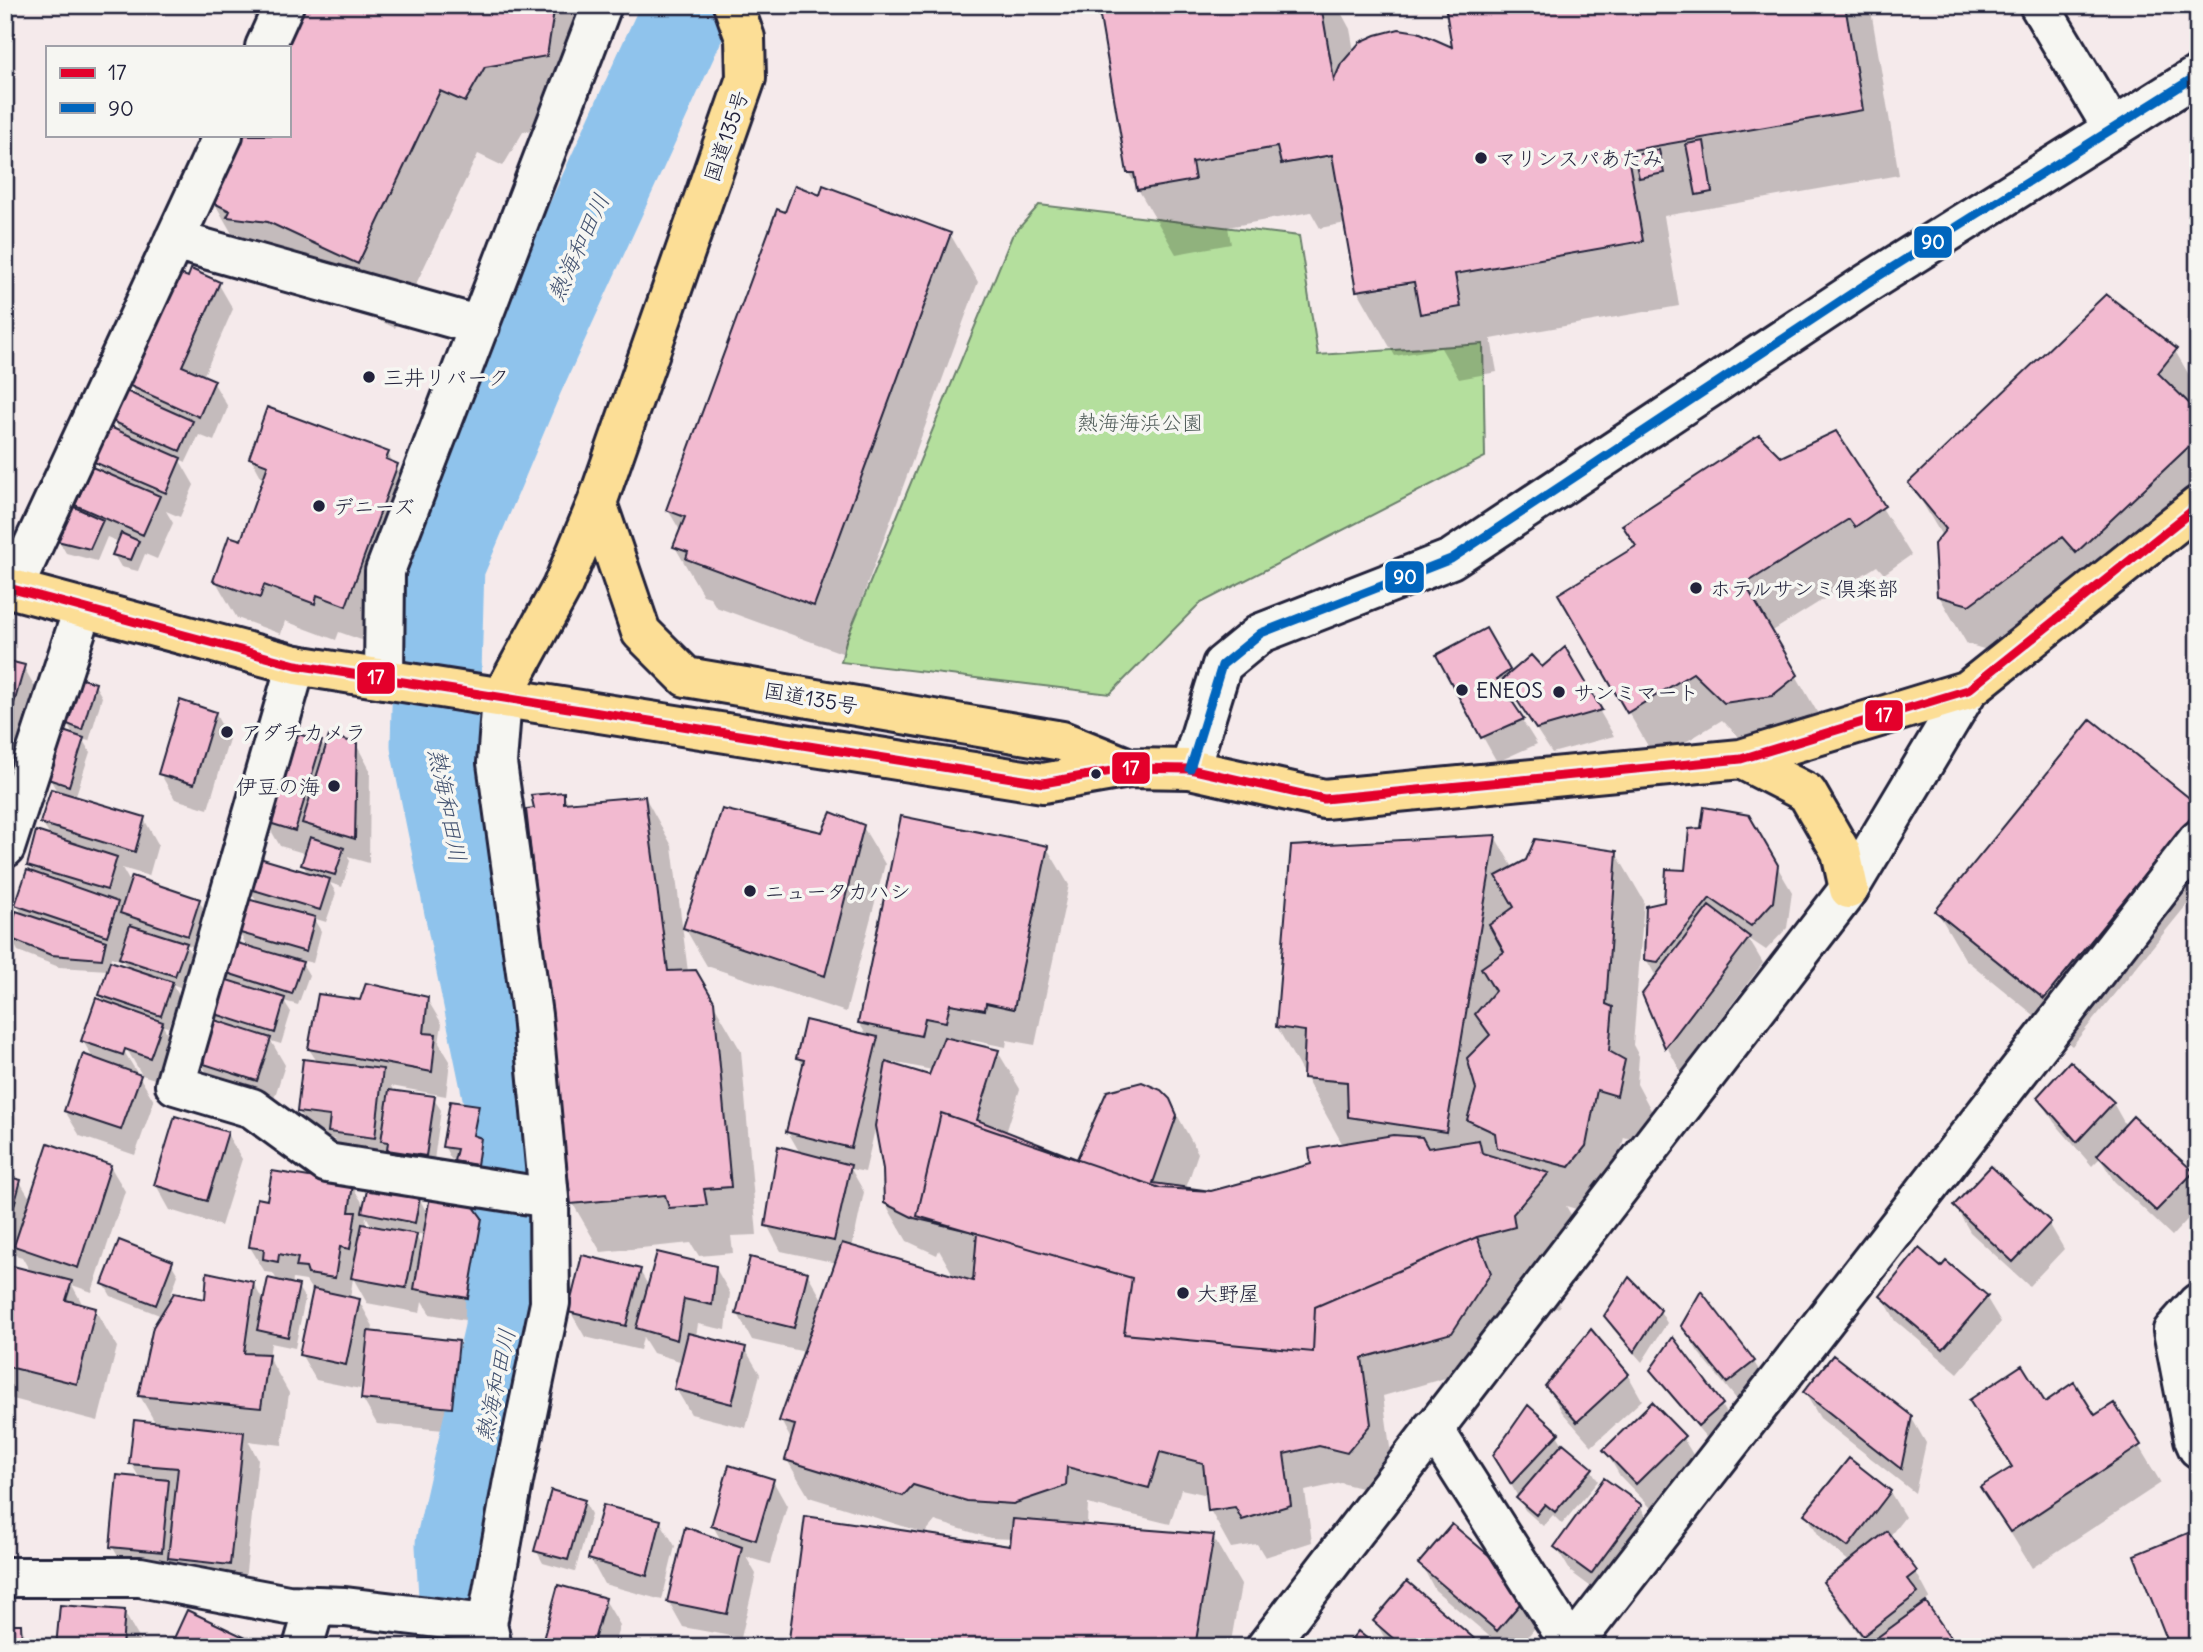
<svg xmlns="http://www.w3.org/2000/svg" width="2203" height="1652" font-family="Delius,'Klee One',sans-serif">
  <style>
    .green { fill: #b4df9d; stroke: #6b806c; stroke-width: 2 }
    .shadow { fill: #0003; fill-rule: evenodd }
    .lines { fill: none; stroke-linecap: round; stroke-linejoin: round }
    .river { stroke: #8fc3ec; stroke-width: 89 }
    .building { fill: #f2bad0; stroke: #22223b; stroke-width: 2 }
    .street-casing { stroke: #22223b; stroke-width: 44 }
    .secondary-casing { stroke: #22223b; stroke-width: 44 }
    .highway-casing { stroke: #22223b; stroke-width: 44 }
    .street { stroke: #f6f6f2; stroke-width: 38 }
    .secondary { stroke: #f6f6f2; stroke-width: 38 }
    .highway { stroke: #fcde96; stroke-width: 38 }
    .bus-1-casing { stroke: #f6f6f2; stroke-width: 14 }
    .bus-2-casing { stroke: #f6f6f2; stroke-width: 14 }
    .bus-1 { stroke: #e4002b; stroke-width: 9 }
    .bus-2 { stroke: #0065bd; stroke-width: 9 }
    .poi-dot { fill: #22223b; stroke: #f6f6f2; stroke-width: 2.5 }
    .labels { text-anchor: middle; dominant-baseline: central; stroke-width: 7; stroke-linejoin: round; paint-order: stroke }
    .street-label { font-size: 21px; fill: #22223b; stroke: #f6f6f2 }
    .poi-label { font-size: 21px; fill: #22223b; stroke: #f6f6f2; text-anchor: start }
    .park-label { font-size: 21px; fill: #4e5b58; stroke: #f6f6f2 }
    .water-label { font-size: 23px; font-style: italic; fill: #435270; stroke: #f6f6f2 }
    .line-badge { stroke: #f6f6f2; stroke-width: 2.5 }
    .badge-label { font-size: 19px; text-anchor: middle; font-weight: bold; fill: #fff }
  </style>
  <rect width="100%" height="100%" fill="#f5eaeb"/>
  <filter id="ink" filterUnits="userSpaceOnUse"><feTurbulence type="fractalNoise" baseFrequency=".0143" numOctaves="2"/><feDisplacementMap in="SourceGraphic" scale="14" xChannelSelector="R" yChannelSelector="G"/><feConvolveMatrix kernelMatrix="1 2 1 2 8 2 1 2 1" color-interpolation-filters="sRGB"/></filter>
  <g filter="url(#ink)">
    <path class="green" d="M1039,205L1299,236L1318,355L1483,344L1485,457L1199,604L1110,694L841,662L846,641L1012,236Z"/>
    <path class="shadow" d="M306,5H580L597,35L583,120L523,132L503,166L478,154L395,328L307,286L251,267L214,202L245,135H289V47H287Z
      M1100,5H1337L1350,29L1354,51L1454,50L1446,5H1870L1899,175L1664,216L1679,306L1491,339L1497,372L1459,379L1441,348L1395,356L1358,291L1346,223L1320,228L1311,212L1228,227L1231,244L1176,254L1128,172ZM1422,278L1423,282L1380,289V285Z
      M821,197L950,234L978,282L842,653L716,607L710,597L703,595L675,547L681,532L668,510L786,214Z
      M218,283L233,309L203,377L213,382L228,407L214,441L199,435L186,462L179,459L194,485L180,517L166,511L173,523L157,559L145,554L138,571L121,567L114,555L119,542L107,537L97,561L66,553L59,541L81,512L77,505L103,473L96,462L122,435L114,421L138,398L130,385Z
      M2175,351L2198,390V405L2194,410L2198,415V512L1997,653L1967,644L1939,596L1942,536L1911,483Z
      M1836,433L1911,555L1884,574L1877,566L1771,632L1824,724L1753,751L1722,720L1656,760L1561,595Z
      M388,454L419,503L367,642L339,632L336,640L285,621L281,634L237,618L215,580L242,543L264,482L251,458Z
      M1486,630L1511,674L1542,669L1564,650L1614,736L1552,753L1517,700L1512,704L1537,744L1497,762L1483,737Z
      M5,661L23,666L38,692L5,810Z
      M95,685L102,697L89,741L82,739L90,752L75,798L144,819L158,844L149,876L122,868L131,884L198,900L206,912L194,947L185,944L193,957L182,988L172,984L179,995L168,1027L163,1026L176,1049L164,1082L142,1075L122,1041L119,1043L154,1101L135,1155L80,1136L65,1111L94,1060L83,1041L106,1004L101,995L108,970L59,967L18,951L11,938L23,915L17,905L35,875L29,865L51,838L42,822L58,793L50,779L75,737L67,723ZM111,957L123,961L128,969L110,963Z
      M215,713L229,739L208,809L175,799L160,773Z
      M321,742L326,751L356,744L370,770L369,863L348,857L350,861L342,887L330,883L336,893L326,922L313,918L321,931L313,963L300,960L309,975L298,1005L284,1001L291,1012L281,1044L271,1041L285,1065L272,1105L210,1078L195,1053L227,982L220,970L248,948L239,932L258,904L249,888L309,875L303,865L307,854L280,846L265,820Z
      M563,794L569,804L645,797L672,846L688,972H695L741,1051L757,1235L731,1236L733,1253L699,1256L691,1243L601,1252L573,1204L536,810Z
      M2198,808V891L2072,1046L1965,959L1937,911Z
      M1748,817L1792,892L1787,928L1766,950L1748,938L1763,963L1681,1072L1667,1047L1644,994L1657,978L1646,959L1666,904L1687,872L1703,830Z
      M863,827L885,864L846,1012L707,966L685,928L823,834Z
      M1495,837L1514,869L1616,853L1644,901L1633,1045L1639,1056L1637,1084L1651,1110L1644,1143L1624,1137L1612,1195L1597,1215L1566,1206L1594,1254L1558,1295L1560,1307L1523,1317L1473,1370L1383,1396L1392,1462L1369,1490L1341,1483L1305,1491L1312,1542L1265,1557L1257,1544L1231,1548L1210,1510L1208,1495L1181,1489L1170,1524L1088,1504L1087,1523L1078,1526L1213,1537L1241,1585L1230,1647H789L1012,1548L1013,1539L990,1538L935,1521L925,1533L809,1497L787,1460L792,1441L781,1421L805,1352L752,1340L738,1314L807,1273L823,1301L837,1263L781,1251L767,1225L800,1153L788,1132L804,1067L798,1058L867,1036L859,1023L1047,848L1069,885L1035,1045L1007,1040L1006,1047L971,1040L970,1045L998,1052L1020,1089L1006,1133L1081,1163L1169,1100L1198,1153L1185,1191L1211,1193L1313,1165L1343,1145L1277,1027ZM888,1061L932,1070L930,1078L888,1064ZM876,1125L884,1168L885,1203L907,1241L937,1255L939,1250L955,1278L852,1248L864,1192L851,1169L865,1172Z
      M427,999L442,1024L439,1043L450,1061L446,1096L391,1086L394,1092L433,1098L441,1110L433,1167L396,1162L390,1151L389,1162L344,1157L334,1139L313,1137L299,1112L318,1063L309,1049L361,1002Z
      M2039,1097L2113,1103L2126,1126L2192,1173L2198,1183V1208L2172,1236L2114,1181L2100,1158L2092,1166L2054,1122Z
      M477,1107L485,1119L481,1142L487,1152L483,1177L463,1173L456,1160L451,1159L444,1146Z
      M227,1134L242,1159L221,1226L170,1210L156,1185Z
      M110,1166L125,1191L92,1292L72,1285L84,1307L95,1310L117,1347L98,1421L5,1397V1266L31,1273L22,1257L5,1252V1178L20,1182L31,1200Z
      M352,1186L365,1207L419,1198L428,1215L481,1219L496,1245L482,1323L430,1314L422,1301L420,1313L367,1303L353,1278L350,1299L359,1301L373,1326L372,1333L458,1342L472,1368L466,1432L377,1424L362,1398L364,1378H362L360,1389L316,1380L301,1354L313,1292L306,1281L293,1279L292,1285L298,1287L305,1299L295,1348L271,1343L269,1358L289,1393L282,1445L248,1441L258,1459L244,1590L127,1572L112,1546L140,1479L131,1463L156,1424L140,1396L162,1316L111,1296L104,1284L171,1263L178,1275L167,1305L206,1301L253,1283L265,1304L278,1282L273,1273L265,1272L250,1247L269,1202ZM366,1216L373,1228L365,1226ZM414,1233L425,1235L423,1248Z
      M1955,1206L2049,1223L2064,1249L2029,1286L1970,1232Z
      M715,1267L730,1293L726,1330L698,1324L696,1336L745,1349L760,1374L746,1428L691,1414L676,1389L683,1362L653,1353L643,1337L640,1350L585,1337L570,1311L640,1271L649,1287Z
      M1942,1269L1986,1297L2001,1322L1958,1373L1896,1321L1882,1296Z
      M1701,1294L1754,1362L1769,1387L1743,1407L1698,1352L1683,1326Z
      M1660,1311L1667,1323L1642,1362L1613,1329L1606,1316Z
      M1652,1370L1721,1405L1728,1417L1706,1437L1659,1382Z
      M1628,1375L1642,1400L1592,1446L1562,1412L1547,1386Z
      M1805,1393L1911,1417L1926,1443L1915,1493L1820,1418Z
      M1971,1401L2044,1404L2094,1417L2114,1405L2161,1483L2032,1568L1983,1488L2012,1468Z
      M1557,1435L1564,1446L1591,1469L1598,1481L1562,1524L1553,1515L1543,1526L1525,1510L1495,1455Z
      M1683,1438L1698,1463L1652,1509L1620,1476L1605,1450Z
      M773,1481L787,1506L770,1564L746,1557L756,1574L741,1638L683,1627L669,1602L722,1542L713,1526Z
      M1890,1492L1905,1517L1889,1537L1916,1572L1930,1598L1924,1602L1955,1647H1869L1839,1607L1825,1582L1850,1562L1821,1539L1806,1514Z
      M584,1501L591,1514L575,1572L543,1563L536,1550Z
      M1640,1506L1655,1531L1606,1598L1571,1572L1556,1547Z
      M660,1521L675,1546L662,1600L604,1584L590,1558Z
      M1452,1527L1544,1617L1519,1647H1502L1435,1590L1421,1564Z
      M605,1600L620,1625L613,1647H543Z
      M124,1612L139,1638L138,1647H58Z
      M1375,1621L1482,1647H1390Z
      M20,1626L32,1647H5Z
      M245,1639L250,1647H172Z
      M1801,1642L1804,1647H1792Z"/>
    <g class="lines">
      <path class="river" d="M466,1647L460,1545L509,1330L514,1128L435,745L440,565L520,375L689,5"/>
    </g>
    <path class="building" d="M304,5H555L547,56L485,67L465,102L440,91L358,264L268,222L227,217L230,211L212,202L243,135H289V47H285Z
      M1098,5H1321L1334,80L1341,64L1360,42L1376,35L1399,29L1418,32L1452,47L1445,5H1845L1863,110L1627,151L1643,241L1455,274L1461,307L1420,314L1414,282L1356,291L1332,155L1281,164L1277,147L1192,162L1195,180L1137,190L1134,173H1127Z
      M1704,141L1712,192L1696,195L1686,144Z
      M1659,150L1664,173L1639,178L1634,155Z
      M795,185L820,195L823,185L951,233L814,606L686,559L688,552L673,547L685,517L666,510L777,209L785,212Z
      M191,269L220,282L182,366L215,380L199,417L128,385L178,273L188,277Z
      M2106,294L2177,349L2158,373L2198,412V438L2076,553L2062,537L1969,605L1937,596L1934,544L1946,529L1908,483Z
      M126,391L193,421L180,451L112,421Z
      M267,407L389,452L386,459L398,464L346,606L317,595L315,604L264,585L260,598L213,581L229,536L241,540L268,465L249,458Z
      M110,427L181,458L166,493L94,462Z
      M1836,431L1885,506L1855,527L1849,519L1745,584L1798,675L1772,696L1724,703L1693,673L1627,713L1558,594L1636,546L1622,525L1759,435L1781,457Z
      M92,467L160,496L143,535L75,505Z
      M72,506L103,520L90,549L57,541Z
      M121,533L139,541L131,560L112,555Z
      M1486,628L1510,670L1497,679L1524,719L1481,738L1436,655Z
      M1565,647L1602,710L1536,729L1503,679L1531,655L1542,667Z
      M5,660L25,665L5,735Z
      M78,678L96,683L82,730L65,723Z
      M180,700L216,712L194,784L158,774Z
      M2091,719L2198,805V809L2044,999L1935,911Z
      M63,731L84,738L69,786L48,779Z
      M291,732L322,741L295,831L263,821Z
      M329,736L357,743L355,839L302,823Z
      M51,789L145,817L135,852L40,823Z
      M564,792V803L645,796L668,971L696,970L714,1001L731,1187L704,1189L707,1205L669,1208L665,1195L571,1204L526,809L534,808L531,795Z
      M1704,807L1749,815L1778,865L1773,902L1751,926L1710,898L1658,962L1644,960L1646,906L1664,902L1666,869L1685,870L1689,829L1701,828Z
      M722,809L822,832L831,812L864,825L825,976L683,928Z
      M901,816L1048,846L1014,1009L986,1003L985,1010L950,1004L946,1022L925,1018L921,1036L858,1023Z
      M36,831L117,857L107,890L27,866Z
      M1496,835L1446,1132L1348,1117L1347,1082L1303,1078L1305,1031L1276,1027L1291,846Z
      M310,837L344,848L335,875L301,865Z
      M1535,839L1617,851L1606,1004L1613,1007L1609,1051L1625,1060L1617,1096L1597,1090L1586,1146L1569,1167L1497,1148L1495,1133L1467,1120L1476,1089L1467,1058L1490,1035L1475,1014L1495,991L1481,968L1504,952L1489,925L1514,907L1496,876L1526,860Z
      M256,857L330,879L320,910L247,888Z
      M27,870L118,902L107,936L15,905Z
      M132,876L200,899L188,936L120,913Z
      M247,899L315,917L306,952L237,932Z
      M1709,906L1750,937L1665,1048L1642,994Z
      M16,911L106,941L102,959L51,955L9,938Z
      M130,925L187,943L175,976L119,958Z
      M227,940L303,962L292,994L218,970Z
      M110,961L173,982L161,1016L99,995Z
      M214,976L285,998L275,1033L203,1010Z
      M366,983L428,997L424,1033L436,1034L432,1072L308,1049L318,994L360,1000Z
      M96,998L163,1022L150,1058L125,1049L123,1055L81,1041Z
      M205,1017L271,1038L257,1081L204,1064L203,1056L193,1053Z
      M805,1020L878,1037L851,1148L786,1132L804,1060L796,1058Z
      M944,1037L999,1050L977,1120L1077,1159L1107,1091L1142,1082L1161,1090L1170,1099L1177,1115L1153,1183L1211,1191L1311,1164L1309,1149L1393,1135L1422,1137L1428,1148L1479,1140L1482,1153L1549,1173L1513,1214L1515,1227L1477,1237L1491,1273L1452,1333L1362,1358L1371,1424L1347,1453L1319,1446L1284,1454L1291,1505L1242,1520L1235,1507L1208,1511L1203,1463L1160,1452L1149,1488L1067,1467L1066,1486L1013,1504L967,1501L913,1485L903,1496L785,1460L795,1425L779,1421L842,1243L973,1281L977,1233L914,1218L884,1203L883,1169L875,1126L886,1062L929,1075Z
      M83,1054L141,1075L121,1130L64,1111Z
      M303,1059L383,1069L375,1138L328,1132L330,1116L297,1112Z
      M2070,1061L2114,1102L2077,1142L2037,1097Z
      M389,1090L435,1096L426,1156L387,1150L388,1142L381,1141Z
      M450,1101L479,1105L473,1135L481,1138L477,1165L454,1161L457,1149L442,1147Z
      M941,1113L1160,1188L1211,1191L1311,1164L1309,1149L1393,1135L1422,1137L1428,1148L1479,1140L1482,1153L1549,1173L1513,1214L1515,1227L1477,1237L1315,1307L1313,1352L1124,1334L1132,1278L917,1216Z
      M175,1116L228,1132L207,1201L154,1185Z
      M2133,1116L2194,1172L2156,1211L2097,1155Z
      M48,1143L111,1165L78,1268L14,1246Z
      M778,1146L851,1165L834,1241L765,1226Z
      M1991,1166L2051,1222L2013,1262L1953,1206Z
      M272,1171L353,1184L349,1212H356L350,1249L340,1247L335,1278L308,1274L306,1268L296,1267L298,1258L279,1254L278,1262L263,1259L264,1249L249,1247L257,1198L267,1200Z
      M5,1176L21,1180L7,1232H5Z
      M368,1186L420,1197L415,1223L362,1212Z
      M430,1196L471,1203L482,1218L468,1298L414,1289Z
      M362,1224L417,1234L406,1288L351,1278Z
      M119,1240L173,1261L156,1305L102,1284Z
      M1919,1248L1941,1267L1946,1261L1988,1296L1943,1349L1880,1296Z
      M657,1252L716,1266L712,1305L684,1299L677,1340L636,1328Z
      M582,1255L641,1269L626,1326L568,1312Z
      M750,1257L808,1272L794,1328L736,1314Z
      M5,1264L72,1281L66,1300L96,1308L77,1384L5,1366Z
      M207,1272L254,1282L244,1353L269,1354L261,1408L138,1396L153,1327L174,1293L205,1299Z
      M1629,1277L1661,1310L1634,1352L1604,1316Z
      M268,1278L299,1285L288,1337L257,1330Z
      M313,1289L360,1299L346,1365L299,1355Z
      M1701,1291L1755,1361L1727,1383L1681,1326Z
      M1591,1329L1629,1374L1577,1422L1545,1386Z
      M368,1331L459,1341L452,1408L361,1399Z
      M688,1333L746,1347L732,1404L674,1389Z
      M1673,1337L1723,1404L1698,1426L1650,1370Z
      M1833,1355L1912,1416L1901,1469L1803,1392Z
      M2022,1365L2045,1402L2074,1382L2095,1415L2114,1403L2141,1445L2010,1532L1980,1487L2012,1467L1969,1400Z
      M1652,1402L1685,1436L1636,1484L1603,1450Z
      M1528,1405L1559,1433L1511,1484L1493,1455Z
      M134,1420L244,1432L230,1565L168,1558L178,1468L129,1464Z
      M1563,1443L1593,1468L1555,1512L1545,1504L1536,1515L1516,1498Z
      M1849,1458L1891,1491L1848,1547L1804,1514Z
      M729,1465L774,1479L756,1540L711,1526Z
      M117,1475L169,1480L162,1552L110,1547Z
      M1604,1478L1642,1505L1591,1574L1554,1547Z
      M551,1490L585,1500L568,1560L534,1551Z
      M603,1505L661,1520L647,1576L588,1559Z
      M805,1516L1010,1546L1013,1519L1214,1535L1195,1647H788Z
      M1452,1524L1531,1591L1497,1631L1418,1564Z
      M685,1527L742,1547L727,1614L667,1602Z
      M2198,1529V1647H2170L2134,1555Z
      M1887,1531L1917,1571L1907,1579L1918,1593L1863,1636L1823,1582Z
      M1407,1581L1484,1647H1403L1373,1621Z
      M558,1585L606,1598L592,1647H541Z
      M1926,1602L1957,1647H1874L1871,1642Z
      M60,1605L125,1610L122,1647H56Z
      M187,1610L246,1638L242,1647H170Z
      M5,1624H21L22,1647H5Z
      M1358,1631L1377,1647H1345Z"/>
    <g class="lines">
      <defs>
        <path id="street" d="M2039,5L2113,129
          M265,47L284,5
          M174,240L480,326
          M13,589L223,135
          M296,665L175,1085L252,1108L327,1163L549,1198
          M384,679L385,571L602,5
          M5,848L83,609
          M2198,1303L2173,1331L2194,1439L2198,1448
          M1433,1428L1572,1647
          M5,1577H140L288,1605L345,1607L487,1624L492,1647
          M487,1624L513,1481L550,1303L549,1198L532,1015L497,763L502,697
          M1572,1646L2198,840
          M303,1647L315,1606"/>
        <path id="secondary" d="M1190,769L1222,665L1261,633L1451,559L1866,284L2198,75
          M1266,1647L1849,889L1968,690"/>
        <path id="highway" d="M733,5L745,38L746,78L597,503L641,632L686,677L1062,741L1129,768
          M5,587L296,665L384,679L1043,783L1129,768L1190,769L1324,799L1741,759L1968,690L2198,506
          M502,697L562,587L597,503
          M1741,759L1807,793L1841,852L1849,889"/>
      </defs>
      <use href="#street" class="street-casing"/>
      <use href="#secondary" class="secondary-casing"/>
      <use href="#highway" class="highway-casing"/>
      <use href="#street" class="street"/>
      <use href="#secondary" class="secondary"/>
      <use href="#highway" class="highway"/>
      <defs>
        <path id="bus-1" d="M5,587L296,665L384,679L1043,783L1129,768L1190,769L1324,799L1741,759L1968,690L2198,506"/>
        <path id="bus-2" d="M1190,769L1222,665L1261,633L1451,559L1866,284L2198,75"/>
      </defs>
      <use href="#bus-1" class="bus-1-casing"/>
      <use href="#bus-2" class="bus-2-casing"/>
      <use href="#bus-1" class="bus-1"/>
      <use href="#bus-2" class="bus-2"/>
    </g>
  </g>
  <g class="poi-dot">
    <circle cx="1481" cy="158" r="7"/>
    <circle cx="369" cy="377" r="7"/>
    <circle cx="319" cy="506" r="7"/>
    <circle cx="1696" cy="588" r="7"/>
    <circle cx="1462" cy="690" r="7"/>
    <circle cx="1559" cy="692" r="7"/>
    <circle cx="227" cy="732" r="7"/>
    <circle cx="1096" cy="774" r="6"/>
    <circle cx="334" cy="786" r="7"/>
    <circle cx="750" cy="891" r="7"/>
    <circle cx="1183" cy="1293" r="7"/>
  </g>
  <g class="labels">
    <g class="street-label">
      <text transform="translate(726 136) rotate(-71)">国道135号</text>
      <text transform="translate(811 698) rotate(10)">国道135号</text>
    </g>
    <g class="poi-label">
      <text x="1495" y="158">マリンスパあたみ</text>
      <text x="383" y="377">三井リパーク</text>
      <text x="333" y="506">デニーズ</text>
      <text x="1710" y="588">ホテルサンミ倶楽部</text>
      <text x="1476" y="690">ENEOS</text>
      <text x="1573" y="692">サンミマート</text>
      <text x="241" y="732">アダチカメラ</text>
      <text x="320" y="786" text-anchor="end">伊豆の海</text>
      <text x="764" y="891">ニュータカハシ</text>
      <text x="1197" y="1293">大野屋</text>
    </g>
    <g class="park-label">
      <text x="1140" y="422">熱海海浜公園</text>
    </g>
    <g class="water-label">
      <text transform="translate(578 247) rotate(-65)">熱海和田川</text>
      <text transform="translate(448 805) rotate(79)">熱海和田川</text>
      <text transform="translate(495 1385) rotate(-78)">熱海和田川</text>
    </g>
  </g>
  <g class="line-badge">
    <rect x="1913" y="225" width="40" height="34" rx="7" fill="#0065bd"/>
    <rect x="1384" y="560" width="41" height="34" rx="7" fill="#0065bd"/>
    <rect x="356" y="661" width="40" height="34" rx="7" fill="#e4002b"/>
    <rect x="1864" y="699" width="40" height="33" rx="7" fill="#e4002b"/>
    <rect x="1111" y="751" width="40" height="34" rx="7" fill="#e4002b"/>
  </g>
  <g class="badge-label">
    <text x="1933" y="249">90</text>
    <text x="1405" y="584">90</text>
    <text x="376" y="684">17</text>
    <text x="1884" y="722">17</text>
    <text x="1131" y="775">17</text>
  </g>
  <rect width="2203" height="1652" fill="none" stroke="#f6f6f2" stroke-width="28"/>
  <rect x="14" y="14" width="2175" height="1624" fill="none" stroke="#22223b" stroke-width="2.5" filter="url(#ink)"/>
  <rect x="46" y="46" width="245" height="91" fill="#f6f6f2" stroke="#a1a1a9" stroke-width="2"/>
  <rect x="60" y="68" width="35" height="10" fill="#e4002b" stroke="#a1a1a9" stroke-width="2"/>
  <text x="108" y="80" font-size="21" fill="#22223b">17</text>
  <rect x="60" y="103" width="35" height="10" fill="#0065bd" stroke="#a1a1a9" stroke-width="2"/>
  <text x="108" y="116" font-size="21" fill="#22223b">90</text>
</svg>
